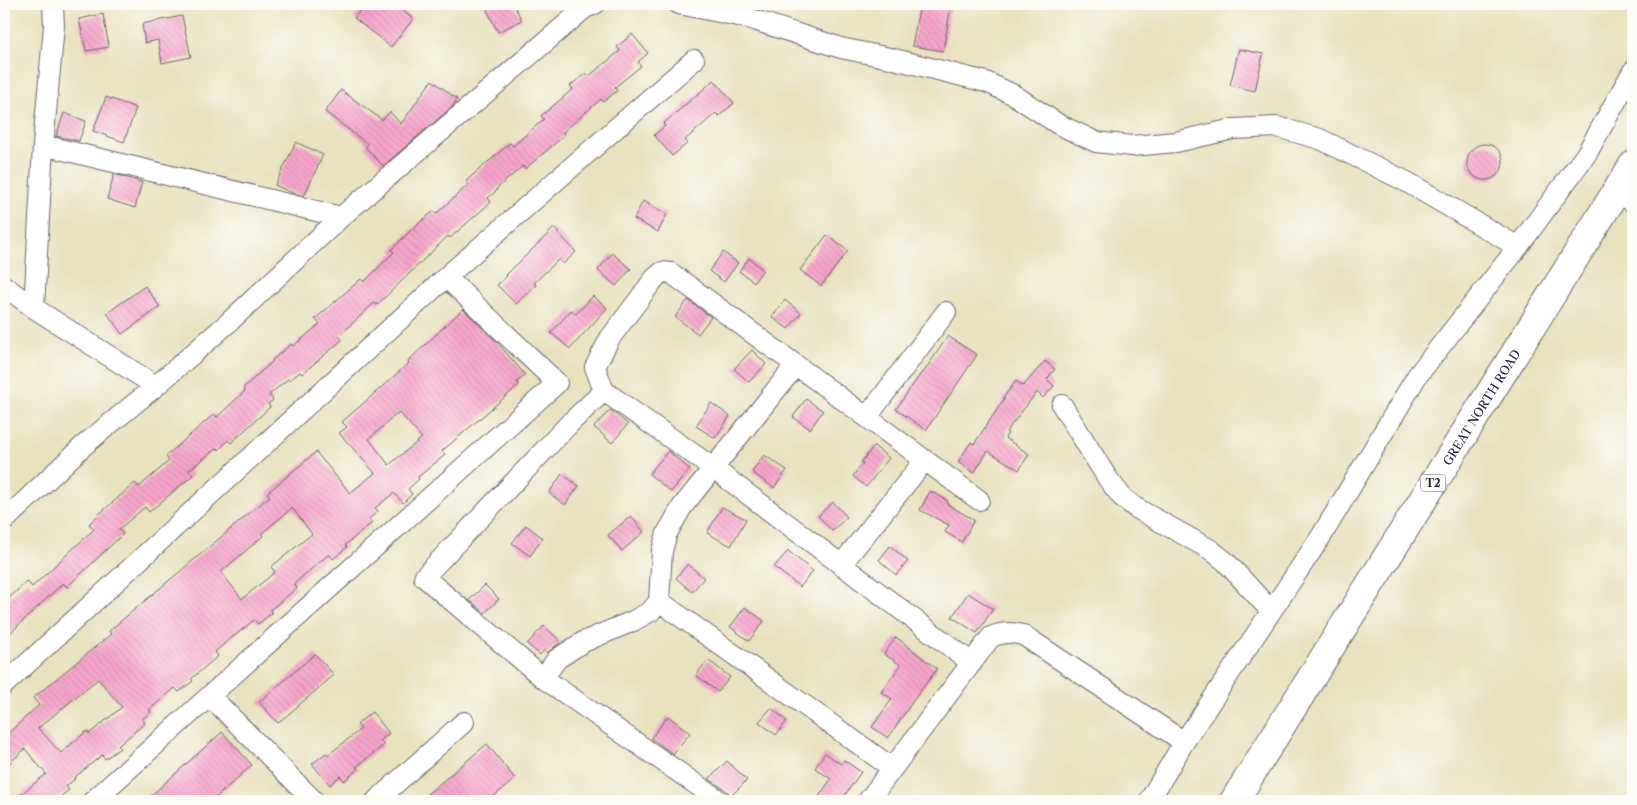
<svg xmlns="http://www.w3.org/2000/svg" width="1637" height="805" font-family="'Libre Caslon Text',serif">
  <style>
    .building { fill: url(#building-back-hatch); fill-rule: evenodd }
    .lines { fill: none; stroke-linecap: round; stroke-linejoin: round }
    .minor-casing { stroke: #676569; stroke-width: 22 }
    .highway-casing { stroke: #676569; stroke-width: 30 }
    .minor { stroke: #fff; stroke-width: 20 }
    .highway { stroke: #fff; stroke-width: 28 }
    .labels { text-anchor: middle; dominant-baseline: central; stroke-width: 4.5; stroke-linejoin: round; paint-order: stroke }
    .shield { fill: #fdfcf7; stroke: #646373; stroke-width: 1 }
    .shield-label { font-size: 11px; font-weight: bold; fill: #22223b }
    .street-label { font-size: 12px; fill: #22223b; stroke: #fdfcf7 }
  </style>
  <defs>
    <pattern id="building-back-hatch" width="6" height="6" patternUnits="userSpaceOnUse" patternTransform="scale(1.25)"><rect width="6" height="6" fill="#f7a4cb"/><path d="M-1 5l2 2M0 0l6 6M5-1l2 2" fill="none" stroke="#d38daf"/></pattern>
  </defs>
  <rect width="100%" height="100%" fill="#fdfcf7"/>
  <filter id="ink" filterUnits="userSpaceOnUse"><feTurbulence type="fractalNoise" baseFrequency=".02" numOctaves="2"/><feDisplacementMap in="SourceGraphic" scale="10" xChannelSelector="R" yChannelSelector="G"/><feConvolveMatrix kernelMatrix="1 2 1 2 8 2 1 2 1" color-interpolation-filters="sRGB"/></filter>
  <filter id="wash" filterUnits="userSpaceOnUse"><feTurbulence type="fractalNoise" baseFrequency=".0096" numOctaves="4" result="noise"/><feDisplacementMap in="SourceGraphic" scale="20" xChannelSelector="R" yChannelSelector="G"/><feGaussianBlur stdDeviation="1.12" result="paint"/><feColorMatrix in="noise" values="0 0 0 0 0 0 0 0 0 0 0 0 0 0 0 0 0 1.4 0 .05"/><feComposite in="paint" operator="in"/></filter>
  <g filter="url(#wash)">
    <rect width="100%" height="100%" fill="#e8e2bf"/>
    <g id="blocks">
      <path class="building" d="M365,4H394L413,19L391,47L354,18Z
        M484,4H513L522,20L498,32Z
        M920,4L951,6L943,51L912,46Z
        M103,14L109,47L86,51L79,19Z
        M182,16L191,57L162,63L158,40L145,43L142,24Z
        M632,34L648,53L638,62L641,66L615,87L617,91L603,102L601,99L563,132L565,135L525,169L523,166L496,189L497,190L488,198L491,202L450,238L448,236L377,305L374,303L339,336L342,340L302,374L300,372L290,380L288,379L269,395L273,400L268,404L270,407L231,443L228,440L219,450L217,448L189,470L193,475L149,512L145,507L119,529L123,534L67,587L63,583L4,639V603L27,581L32,587L94,529L89,524L98,515L135,483L139,487L169,461L166,456L214,414L217,417L245,391L243,388L273,361L272,360L291,344L293,346L320,324L315,319L361,279L364,282L394,252L391,250L412,229L434,211L436,214L469,184L466,181L510,143L513,146L544,119L541,116L573,89L570,86L586,73L589,76L620,51L617,47Z
        M1239,49L1263,54L1255,91L1230,85Z
        M432,80L457,99L452,107L383,166L365,147L368,144L325,112L341,90L382,120L390,112L401,124Z
        M714,80L734,103L719,116L716,113L685,140L688,143L672,156L654,135L665,126L663,124Z
        M106,97L136,108L124,142L93,131Z
        M64,113L86,121L79,141L56,136Z
        M296,142L323,155L304,196L290,192L275,185Z
        M1467 162a18 18 0 1 1 36 0a18 18 0 1 1-36 0Z
        M114,174L142,182L135,208L107,199Z
        M643,201L667,214L658,232L634,219Z
        M554,228L576,252L563,264L559,259L534,283L536,285L516,304L497,285L507,276L506,275Z
        M827,235L848,251L821,286L800,270Z
        M723,252L738,263L724,282L709,271Z
        M612,253L631,269L616,286L598,270Z
        M749,258L763,270L754,282L739,271Z
        M145,286L160,307L122,334L107,313Z
        M593,296L607,308L570,349L551,333L571,310L576,314Z
        M688,300L711,317L698,334L675,317Z
        M785,300L801,313L788,329L772,317Z
        M463,309L497,342L525,375L517,382L519,385L442,451L445,455L418,477L419,479L408,489L412,494L403,503L394,493L375,508L378,511L369,519L372,523L345,545L347,547L333,559L329,554L303,576L294,584L297,588L270,610L272,613L258,624L254,620L224,644L215,652L218,656L191,679L193,681L179,692L175,688L149,710L151,712L142,719L145,723L118,746L120,748L105,759L102,755L74,778L75,779L66,786L69,790L55,801H13L46,774L25,749L4,768V737L39,705L33,698L111,634L109,631L270,496L267,493L316,452L350,493L375,473L339,433L347,427L342,422L409,363L408,361ZM399,412L422,438L389,465L369,439ZM292,508L312,534L271,567L275,572L242,599L221,572L263,536L261,534ZM98,679L122,707L89,734L87,731L61,753L38,728Z
        M948,336L977,355L926,430L896,409L922,372L923,373Z
        M752,350L766,364L749,382L734,369Z
        M1045,361L1055,369L1047,379L1054,386L1043,398L1037,392L1006,432L1008,433L1005,438L1029,454L1019,470L988,451L974,473L958,462L971,442L974,444L1004,399L1003,398L1016,381L1023,386Z
        M806,399L823,411L810,429L793,417Z
        M711,403L730,416L715,438L696,426Z
        M610,410L628,424L612,443L594,427Z
        M874,446L889,458L866,487L853,476L863,463L861,462Z
        M668,451L690,469L671,492L649,474Z
        M764,455L787,470L774,488L752,472Z
        M562,474L579,486L565,505L549,493Z
        M930,491L948,501L947,504L974,520L962,542L945,532L949,525L920,510Z
        M833,502L847,517L832,531L818,516Z
        M722,507L746,519L731,546L707,533Z
        M631,516L644,532L622,551L608,535Z
        M526,525L543,538L530,556L512,543Z
        M890,546L908,561L896,575L879,560Z
        M788,551L813,571L800,587L774,567Z
        M688,564L704,578L692,592L676,578Z
        M485,585L499,599L485,613L469,600Z
        M968,593L993,609L977,633L952,617Z
        M745,607L764,621L749,641L730,627Z
        M544,626L561,642L547,653L544,650L540,655L527,644Z
        M896,637L937,669L913,701L888,738L872,727L892,699L881,692L901,665L884,654Z
        M315,654L334,675L278,723L259,702Z
        M708,660L730,677L718,692L696,675Z
        M771,708L787,721L776,735L759,722Z
        M372,712L389,733L380,741L384,745L356,767L358,769L344,781L340,776L330,785L312,764L326,753L328,755L361,729L357,724Z
        M668,716L690,733L673,754L651,738Z
        M222,732L252,765L212,801H145Z
        M487,744L515,779L488,801H419Z
        M825,753L841,764L844,760L861,772L841,801H816L831,779L815,768Z
        M727,761L747,780L731,796L727,791L709,779Z"/>
    </g>
  </g>
  <g filter="url(#ink)">
    <use href="#blocks" fill-opacity="0" stroke="#676569" stroke-width="1"/>
    <g class="lines">
      <defs>
        <path id="minor" d="M679,4L748,18L841,48L890,58L986,82L1014,95L1058,124L1096,142L1132,146L1176,142L1233,129L1277,127L1320,139L1407,182L1518,247
          M43,145L341,217
          M1616,192L1633,202
          M4,286L34,308L156,386
          M34,308L43,145L54,26L53,4
          M604,391L713,468L972,663
          M1062,405L1108,479L1122,497L1136,508L1211,550L1226,562L1271,611
          M867,417L946,312
          M4,521L83,446L156,386L228,323L341,217L585,8L595,4
          M841,565L925,460
          M659,601L892,768
          M543,678L557,659L583,642L633,621L651,611L659,601L662,551L667,533L682,507L796,365
          M4,685L446,277L694,60
          M210,696L314,801
          M93,801L557,383L446,277
          M376,801L464,722
          M720,801L543,678L424,577L571,422L604,391L595,367L610,338L655,278L662,272L671,273L979,500
          M868,801L991,637C1003,632 1011,632 1023,635L1184,742
          M1149,801L1184,742L1322,535L1417,376L1518,247L1587,153L1633,71"/>
        <g id="highway">
          <path id="s1" d="M1234,801L1633,165"/>
        </g>
      </defs>
      <use href="#minor" class="minor-casing"/>
      <use href="#highway" class="highway-casing"/>
      <use href="#minor" class="minor"/>
      <use href="#highway" class="highway"/>
    </g>
  </g>
  <g class="labels">
    <rect class="shield" x="1420.5" y="474.5" width="25" height="17" rx="4"/>
    <g class="shield-label">
      <text x="1433" y="483">T2</text>
    </g>
    <g class="street-label">
      <text stroke="none"><textPath href="#s1" startOffset="465">GREAT NORTH ROAD</textPath></text>
    </g>
  </g>
  <rect width="1637" height="805" fill="none" stroke="#fdfcf7" stroke-width="20"/>
</svg>
